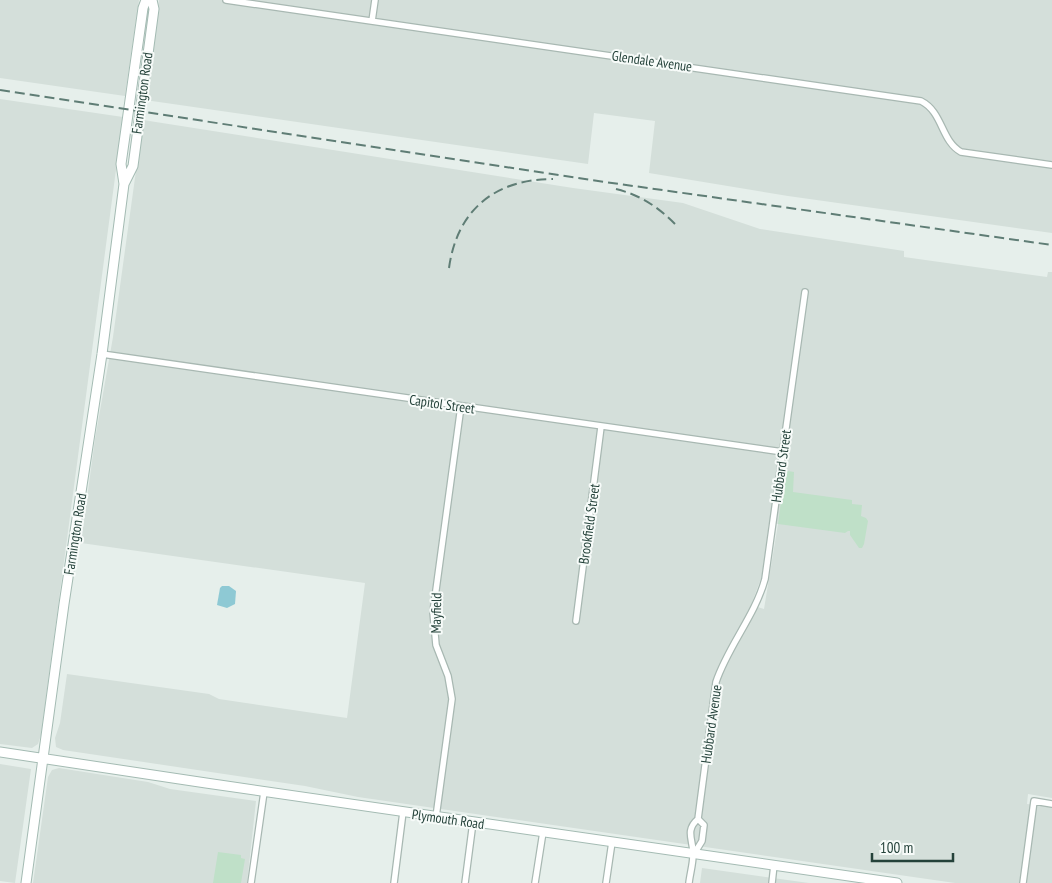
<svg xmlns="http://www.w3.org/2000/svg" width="1052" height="883" font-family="'PT Sans Narrow',sans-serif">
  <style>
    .built { fill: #d4dfda; fill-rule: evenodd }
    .green { fill: #bfe0c8 }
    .water { fill: #8ec9d4 }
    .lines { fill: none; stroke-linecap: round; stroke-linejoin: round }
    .street-casing { stroke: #a8b8b2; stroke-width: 8 }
    .secondary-casing { stroke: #a4bbb3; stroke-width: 11 }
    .street { stroke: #fff; stroke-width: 5.5 }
    .secondary { stroke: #fff; stroke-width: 9 }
    .rail { stroke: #5f7d75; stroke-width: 2; stroke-dasharray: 10 5; stroke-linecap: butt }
    .labels { text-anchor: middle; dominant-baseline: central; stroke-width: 4; stroke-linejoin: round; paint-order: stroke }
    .street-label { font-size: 14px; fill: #24423a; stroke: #f7fbf9 }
  </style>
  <rect width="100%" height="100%" fill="#e6efeb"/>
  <path class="built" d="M0,0H139L125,96L0,78Z
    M159,0H1052V233L788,196L649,173L655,121L594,113L588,164L145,100Z
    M0,99L123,117L41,735L38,744L32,748L0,744Z
    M143,120L573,188L683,203L760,229L904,251V257L1047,277L1048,272H1052V798L1028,794L1027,804L1052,807V883H955L358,797L305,786L63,750L56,747L55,738L60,723L67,674L209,694L219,699L347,718L365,583L81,543L95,439L113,337ZM769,523L778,524L764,609L751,605L762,576Z
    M0,764L31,769L15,883L0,881Z
    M59,768L148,782L170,789L256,801L247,883H33L48,777L52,770Z
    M702,868L809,883H700Z"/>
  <path class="green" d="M788,471L794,472L793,492L852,500V504L862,505L861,516L866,518L868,521L864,544L862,548H859L850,535V531H848L845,533L778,524L785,472Z
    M218,852L241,855V858L245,859L241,883H213Z"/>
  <path class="water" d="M222,586H229L236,591L235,604L227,608L217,605L220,588Z"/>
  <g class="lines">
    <defs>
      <path id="street" d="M226,0L921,101C943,112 941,141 961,152L1052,165
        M372,21L375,0
        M102,354L783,452
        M576,621L601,427
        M436,817L452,699L448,676L436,645L433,612L461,406
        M694,854L702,841L704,825L698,819
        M251,883L264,792
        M394,883L403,812
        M465,883L473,822
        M535,883L543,832
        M606,883L612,842
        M689,883C690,874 693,864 693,855C694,841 684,831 698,819L716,682C728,646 755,616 765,579L805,292
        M772,883L774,865
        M1023,883L1034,801L1052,804"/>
      <path id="secondary" d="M124,184L133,166L154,9L152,0
        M0,752L206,783L897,883
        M26,883L64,604L102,354L124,184L121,164L143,8L146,0"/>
    </defs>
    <use href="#street" class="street-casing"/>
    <use href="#secondary" class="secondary-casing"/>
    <use href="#street" class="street"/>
    <use href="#secondary" class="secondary"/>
    <path class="rail" d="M0,90L591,180L1052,245
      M616,189C640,195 657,206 675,224
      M449,268C457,210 495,179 553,179"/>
  </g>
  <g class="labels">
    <g class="street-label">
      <text transform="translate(652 61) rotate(8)">Glendale Avenue</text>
      <text transform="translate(142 93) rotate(-82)">Farmington Road</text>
      <text transform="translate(442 404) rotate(8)">Capitol Street</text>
      <text transform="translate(781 466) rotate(-82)">Hubbard Street</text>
      <text transform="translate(589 524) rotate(-82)">Brookfield Street</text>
      <text transform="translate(75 534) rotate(-81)">Farmington Road</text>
      <text transform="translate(436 613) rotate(-89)">Mayfield</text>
      <text transform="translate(711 724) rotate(-82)">Hubbard Avenue</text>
      <text transform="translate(448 819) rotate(8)">Plymouth Road</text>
    </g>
  </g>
  <path d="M872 853v8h81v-8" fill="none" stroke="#24423a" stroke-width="2.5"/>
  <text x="880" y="853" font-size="15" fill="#24423a" stroke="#f7fbf9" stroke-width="4" paint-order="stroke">100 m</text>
</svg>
